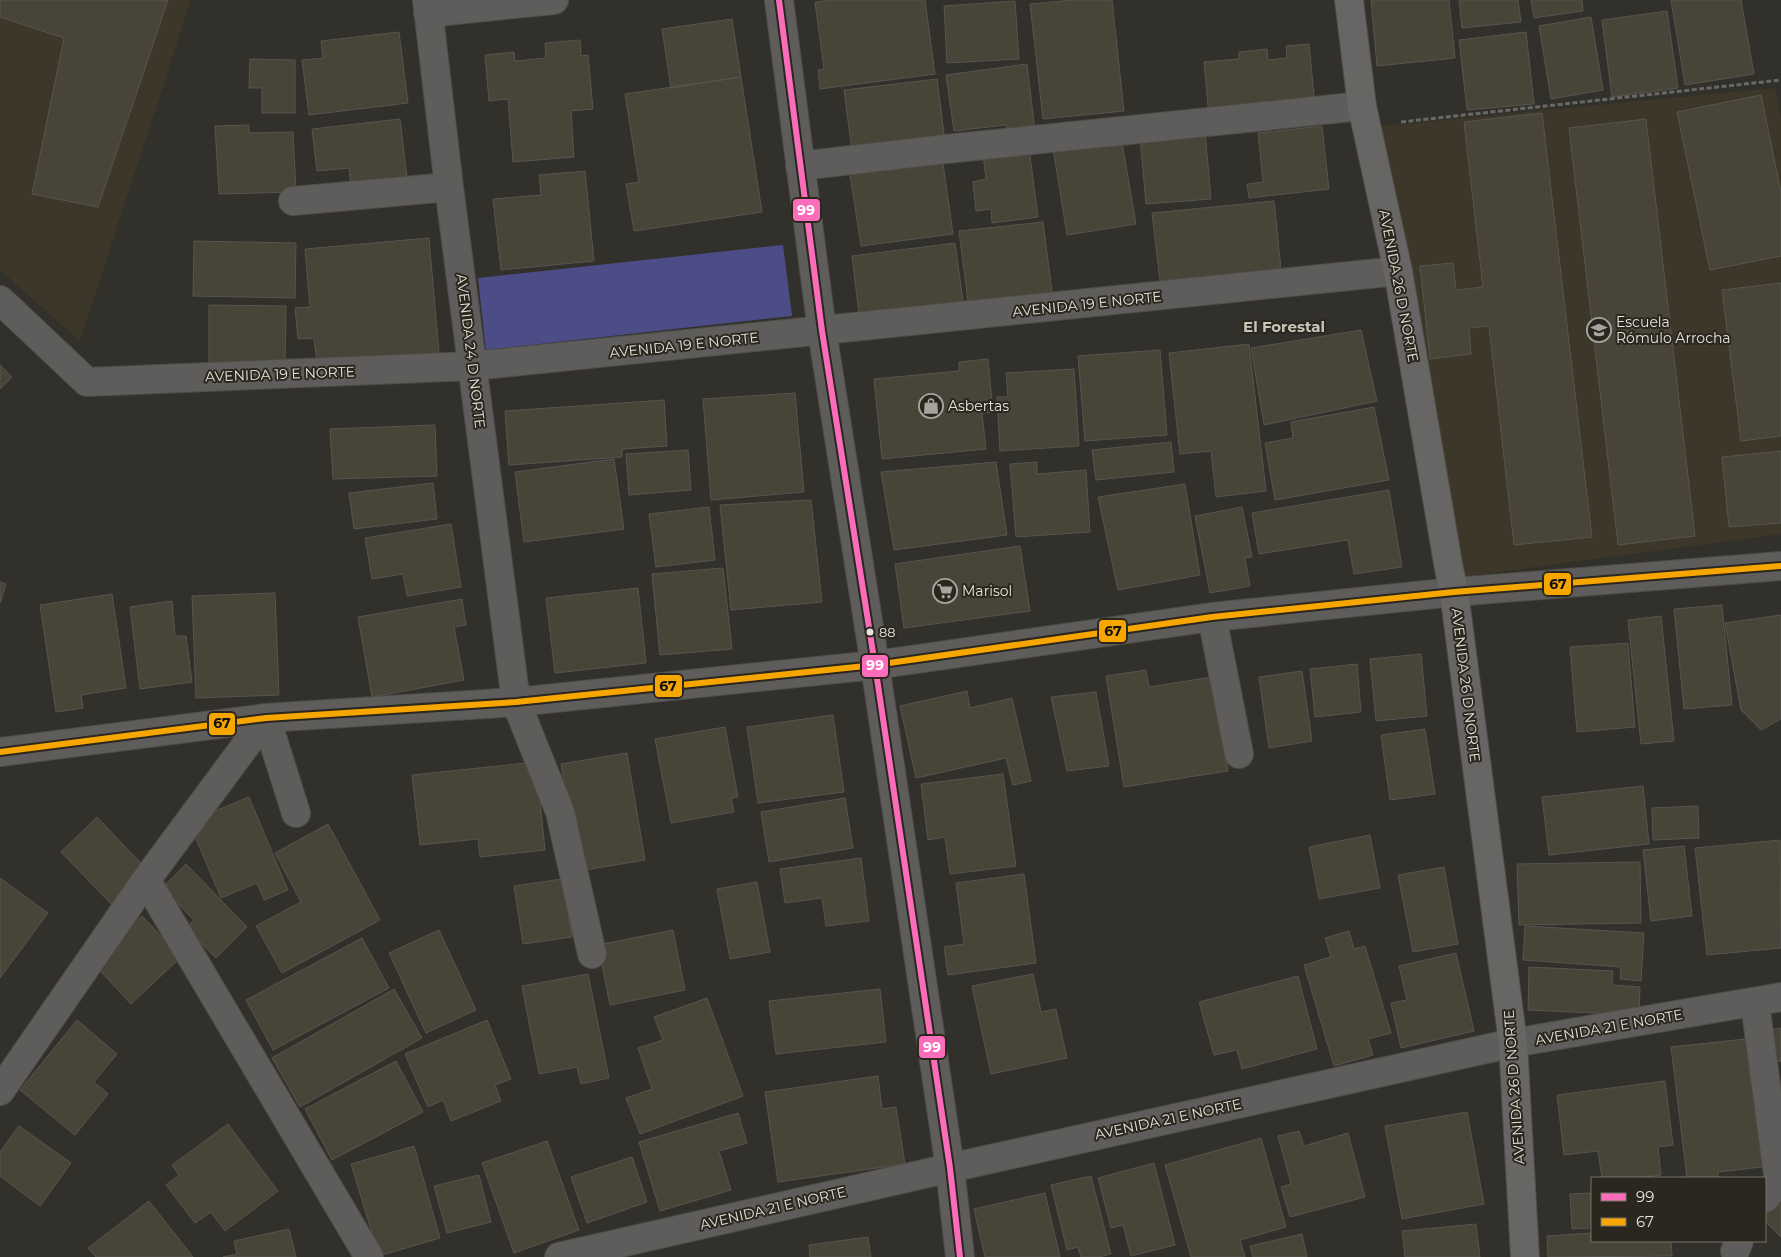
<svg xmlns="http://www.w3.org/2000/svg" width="1781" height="1257" font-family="Montserrat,sans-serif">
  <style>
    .built { fill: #3c3728 }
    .green { fill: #4c4d87 }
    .building { fill: #484437; stroke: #575551 }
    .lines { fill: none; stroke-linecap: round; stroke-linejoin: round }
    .street-casing { stroke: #4e4c48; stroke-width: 30 }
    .secondary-casing { stroke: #4e4c48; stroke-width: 30 }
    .path { stroke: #686866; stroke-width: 3; stroke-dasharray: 5 2.5; stroke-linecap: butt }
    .street { stroke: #5e5d5b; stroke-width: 28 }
    .secondary { stroke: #686664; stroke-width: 28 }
    .bus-1-casing { stroke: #2b271e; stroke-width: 10 }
    .bus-2-casing { stroke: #2b271e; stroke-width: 10 }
    .bus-1 { stroke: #fb6dba; stroke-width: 6 }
    .bus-2 { stroke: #f7a600; stroke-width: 6 }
    .bus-dot { fill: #e5e2dc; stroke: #2b271e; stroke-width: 2 }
    .labels { text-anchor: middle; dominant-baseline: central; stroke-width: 4; stroke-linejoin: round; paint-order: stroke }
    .bus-label { font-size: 13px; fill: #e5e2dc; stroke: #2b271e; text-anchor: start }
    .street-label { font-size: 14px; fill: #e5e2dc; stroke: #2b271e }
    .poi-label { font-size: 14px; fill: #e5e2dc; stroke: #2b271e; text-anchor: start }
    .neighbourhood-label { font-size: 15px; font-weight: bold; fill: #cac5b9; stroke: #2b271e }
    .line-badge { stroke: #2b271e; stroke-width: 2 }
    .badge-label { font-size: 14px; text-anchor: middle; font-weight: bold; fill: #fff }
    .pale-badge-label { font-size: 14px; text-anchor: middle; font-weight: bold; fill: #111 }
  </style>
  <rect width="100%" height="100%" fill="#32302b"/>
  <path class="built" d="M0,0H191L80,341L0,270Z
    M1775,88L1781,116V534L1461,577L1381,126Z"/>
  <path class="green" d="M783,245L792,316L486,350L478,278Z"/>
  <path class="building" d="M0,0H168L98,207L32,194L64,38L0,17Z
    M833,0H925L935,74L820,89L818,70L824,69L815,2Z
    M1073,0H1112L1124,111L1043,119L1030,4Z
    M1371,0H1449L1455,58L1377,66Z
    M1459,0H1518L1521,22L1462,28Z
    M1531,0H1582L1583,11L1534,18Z
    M1671,0H1741L1754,74L1685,85Z
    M1015,1L1019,59L947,63L944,6Z
    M1667,11L1678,88L1612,97L1602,20Z
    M1591,17L1603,90L1551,99L1539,26Z
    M732,19L741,77L671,88L662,29Z
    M399,32L408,103L309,115L302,60L323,58L321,41Z
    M1526,32L1534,104L1467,110L1459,40Z
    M580,40L581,56L588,55L593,109L571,111L574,157L513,162L508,99L489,101L485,55L514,52L515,61L546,58L545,43Z
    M1309,44L1315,106L1209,116L1204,62L1239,59V52L1267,49L1268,60L1287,58L1286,46Z
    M250,59L295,60V113H262V88H249Z
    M1027,64L1035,131L1007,134L1006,125L954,131L946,75Z
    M741,77L762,212L634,231L626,184L639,182L625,94Z
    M937,79L946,149L853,159L844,90Z
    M1761,95L1781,192V256L1710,270L1677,112Z
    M1542,113L1592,537L1514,545L1489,326L1469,328L1471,354L1430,359L1420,266L1453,263L1456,290L1483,287L1464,122Z
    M400,119L408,186L352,192L349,168L317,171L312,129Z
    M1646,119L1695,536L1618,545L1569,128Z
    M249,125V133L293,132L296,192L219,194L215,126Z
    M1322,126L1329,189L1249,198L1247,184L1263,182L1258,133Z
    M1205,132L1211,199L1146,204L1140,137Z
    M1121,137L1136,224L1067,235L1053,148Z
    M1029,148L1038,217L992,223L991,209L976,211L973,182L986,179L983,154Z
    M942,156L953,234L861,246L849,168Z
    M585,171L594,261L501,270L493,199L541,195L539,175Z
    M1274,201L1281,269L1160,281L1152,213Z
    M1043,222L1053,299L969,309L959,231Z
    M429,238L439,353L317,363L314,338L298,339L295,308L310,307L305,249Z
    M194,241L296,243L295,298L193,296Z
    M955,243L964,308L860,322L852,256Z
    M1781,283V436L1741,441L1722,290Z
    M209,305L286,306L285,364L209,363Z
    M1361,330L1377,401L1264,425L1251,348Z
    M1249,344L1266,491L1216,497L1211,451L1180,454L1169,353Z
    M1160,350L1167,435L1085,441L1078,356Z
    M988,359L993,412L982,413L986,449L882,459L874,379L959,371V362Z
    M0,365L12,377L0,389Z
    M1074,369L1079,446L1000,451L997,397H1008L1006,373Z
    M795,393L804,492L711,500L703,399Z
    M664,400L667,446L622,449V457L509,465L505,411Z
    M1374,407L1389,480L1275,500L1265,443L1293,438L1291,422Z
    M435,425L437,476L333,479L330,429Z
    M1171,442L1174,472L1096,480L1092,450Z
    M688,450L691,490L629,495L626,454Z
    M1781,451V523L1729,527L1722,457Z
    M614,459L624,529L524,542L515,472Z
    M996,462L1007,535L894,550L881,472Z
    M1037,462V474L1086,470L1090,532L1016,537L1010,464Z
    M433,483L437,519L354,529L349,493Z
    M1185,484L1200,575L1118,590L1098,497Z
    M1389,490L1402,567L1354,574L1348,540L1259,554L1252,513Z
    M811,500L822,602L731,610L720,505Z
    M709,507L715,560L656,567L649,514Z
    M1242,507L1252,557L1245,558L1250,586L1210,593L1195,516Z
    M451,524L461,587L407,596L403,574L372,579L365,538Z
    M1020,546L1030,611L904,628L895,564Z
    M723,568L732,649L660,655L652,574Z
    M0,582L6,584L0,603Z
    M638,588L646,663L555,673L546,598Z
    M275,593L279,695L196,698L192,596Z
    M112,594L126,688L81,695L83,708L56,712L40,605Z
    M462,599L466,625L454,627L464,680L372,697L358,617Z
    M172,601L175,636H186L192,682L140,689L130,607Z
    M1722,605L1732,705L1684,709L1674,609Z
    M1781,615V719L1761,730L1741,710L1725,623Z
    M1661,616L1674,741L1641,744L1628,620Z
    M1628,643L1635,727L1577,732L1570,647Z
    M1421,654L1427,716L1376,721L1370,659Z
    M1357,664L1361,712L1315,717L1310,669Z
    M1146,670L1149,687L1212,677L1228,771L1124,787L1106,676Z
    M1302,671L1312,741L1269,748L1259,677Z
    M967,691L970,708L1012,698L1031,781L1013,785L1006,758L916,778L900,706Z
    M1096,692L1109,766L1067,771L1051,697Z
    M833,715L844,792L758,803L747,727Z
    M725,727L738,797L731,798L734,812L671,823L655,739Z
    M1425,729L1435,794L1390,800L1381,735Z
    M627,753L645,860L579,871L561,764Z
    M536,762L545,850L480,857L478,839L420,845L412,775Z
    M1003,774L1016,866L950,874L945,837L928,840L921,784Z
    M1643,786L1649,844L1549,855L1542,797Z
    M249,797L288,890L264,900L257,883L221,898L189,822Z
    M845,798L853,848L769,862L761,812Z
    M1698,806L1699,838L1653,840L1652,808Z
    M97,817L149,872L113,906L61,852Z
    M328,824L380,920L282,973L256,926L301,902L275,853Z
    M1370,835L1380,888L1319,899L1309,847Z
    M1780,840L1781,948L1707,955L1695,848Z
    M1684,846L1692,916L1651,921L1643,850Z
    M861,858L869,921L826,926L822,898L785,903L780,869Z
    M1640,862L1641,923L1519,925L1517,864Z
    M186,864L247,927L216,958L186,928L194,920L162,888Z
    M1444,867L1458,944L1413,952L1398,875Z
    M1024,874L1036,963L948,975L944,947L964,944L956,883Z
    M0,878L48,913L0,978Z
    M562,879L572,937L523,944L514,886Z
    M757,882L770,952L730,959L717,889Z
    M142,916L181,957L131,1004L92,962Z
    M1525,926L1644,933L1641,981L1620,979L1621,967L1523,960Z
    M439,930L476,1010L426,1033L389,953Z
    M673,930L685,990L610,1005L598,945Z
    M1349,931L1354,949L1365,946L1391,1033L1368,1039L1373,1055L1334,1066L1304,965L1331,957L1325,938Z
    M362,938L389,988L273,1050L246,1000Z
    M1456,953L1474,1031L1401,1048L1391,1003L1407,1000L1399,966Z
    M1529,967L1613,971L1612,985L1640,987L1639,1015L1528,1010Z
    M588,974L609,1078L581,1084L577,1067L539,1074L522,986Z
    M1033,974L1041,1012L1056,1009L1067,1058L991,1074L972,986Z
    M1298,976L1317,1049L1242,1069L1237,1050L1214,1055L1199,1002Z
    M394,989L422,1038L300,1107L272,1058Z
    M880,989L886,1042L776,1054L769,1001Z
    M707,998L743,1096L640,1134L626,1098L652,1089L638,1048L663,1040L654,1017Z
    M77,1020L117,1054L94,1082L108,1094L75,1135L20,1090Z
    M487,1020L511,1079L495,1085L501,1101L451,1121L443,1100L428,1107L405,1054Z
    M1781,1028V1061L1771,1063L1766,1031Z
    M1755,1038L1770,1166L1718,1172V1178H1687L1671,1047Z
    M396,1061L423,1112L332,1160L305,1109Z
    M878,1076L882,1109L896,1107L905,1164L778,1182L765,1092Z
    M1665,1081L1673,1145L1658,1147L1661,1175L1636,1178H1602L1598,1151L1564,1155L1557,1095Z
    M1467,1112L1484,1204L1402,1219L1385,1126Z
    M738,1113L747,1143L719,1151L731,1190L660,1211L639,1142Z
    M228,1124L278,1191L225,1231L211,1212L195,1223L166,1185L179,1175L172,1165Z
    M19,1126L71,1163L40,1206L0,1176V1152Z
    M1299,1131L1304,1146L1348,1133L1365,1197L1290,1217L1281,1187L1291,1184L1278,1136Z
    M1261,1138L1286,1227L1240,1240L1245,1257H1191L1165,1165Z
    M547,1141L579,1230L514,1253L482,1163Z
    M414,1146L440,1238L379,1256L351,1164Z
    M632,1157L647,1202L587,1223L571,1177Z
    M1154,1163L1175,1245L1131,1256L1123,1225L1111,1228L1098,1178Z
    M479,1175L491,1222L447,1233L434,1186Z
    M1091,1176L1111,1254L1099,1257H1081L1078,1247L1067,1250L1051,1185Z
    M1781,1186V1237L1765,1221V1203Z
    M1045,1193L1060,1257H985L974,1209Z
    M1592,1193V1228L1572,1229L1570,1194Z
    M149,1201L193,1257H96L88,1248Z
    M1476,1224L1480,1257H1405L1402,1231Z
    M289,1229L296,1257H223L237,1254L234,1241Z
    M1592,1233V1241H1671L1672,1256L1548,1257L1547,1236Z
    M1302,1234L1307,1257H1253L1250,1246Z
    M868,1237L871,1257H810L809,1245Z"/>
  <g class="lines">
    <defs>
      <path id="street" d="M427,0L449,187L516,702L560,812L592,954
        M779,0L822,331L875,665L950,1168L960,1257
        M428,13L554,0
        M800,166L946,149L1362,106
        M293,201L449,187
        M0,300L87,382L473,366L1398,271
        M1212,617L1239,754
        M266,718L296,813
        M0,752L266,718L516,702L875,665L1212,617L1454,592L1781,566
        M146,880L369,1257
        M1755,1003L1779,1182L1765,1198
        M0,1091L146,880L266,718
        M1735,1251L1739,1241
        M559,1257L950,1168L1513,1043L1781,997"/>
      <path id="secondary" d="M1349,0L1362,106L1398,271L1449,569L1454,592L1513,1043L1525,1257"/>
    </defs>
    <use href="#street" class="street-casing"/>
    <use href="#secondary" class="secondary-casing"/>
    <path class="path" d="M1401,122L1781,80"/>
    <use href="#street" class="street"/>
    <use href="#secondary" class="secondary"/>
    <defs>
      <path id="bus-1" d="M779,0L822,331L875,665L950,1168L960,1257"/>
      <path id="bus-2" d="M0,752L266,718L516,702L875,665L1212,617L1454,592L1781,566"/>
    </defs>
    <use href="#bus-1" class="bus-1-casing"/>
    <use href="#bus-2" class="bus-2-casing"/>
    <use href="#bus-1" class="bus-1"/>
    <use href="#bus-2" class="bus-2"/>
  </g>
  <defs>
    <symbol id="school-ring" viewBox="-11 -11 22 22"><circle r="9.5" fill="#2b271e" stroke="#a6a49e" stroke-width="1.5"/><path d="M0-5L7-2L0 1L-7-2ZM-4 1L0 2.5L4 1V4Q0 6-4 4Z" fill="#a6a49e"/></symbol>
    <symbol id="shop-ring" viewBox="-11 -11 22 22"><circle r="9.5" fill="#2b271e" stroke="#a6a49e" stroke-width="1.5"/><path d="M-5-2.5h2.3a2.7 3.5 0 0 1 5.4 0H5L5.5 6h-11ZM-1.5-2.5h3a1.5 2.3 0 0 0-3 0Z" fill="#a6a49e"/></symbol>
    <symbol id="supermarket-ring" viewBox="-11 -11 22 22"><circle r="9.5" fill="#2b271e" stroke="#a6a49e" stroke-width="1.5"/><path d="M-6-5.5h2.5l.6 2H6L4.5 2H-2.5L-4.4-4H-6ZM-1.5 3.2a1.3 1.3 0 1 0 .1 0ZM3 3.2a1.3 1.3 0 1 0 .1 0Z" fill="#a6a49e"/></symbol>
  </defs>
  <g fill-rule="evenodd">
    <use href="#school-ring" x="1585" y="316" width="28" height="28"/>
    <use href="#shop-ring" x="917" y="392" width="28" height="28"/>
    <use href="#supermarket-ring" x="931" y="577" width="28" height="28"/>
  </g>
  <circle class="bus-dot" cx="870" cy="632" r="4.5"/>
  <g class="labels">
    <g class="bus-label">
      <text x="879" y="632">88</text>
    </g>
    <g class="street-label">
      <text transform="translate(1399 286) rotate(79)">AVENIDA 26 D NORTE</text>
      <text transform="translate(1087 304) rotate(-6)">AVENIDA 19 E NORTE</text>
      <text transform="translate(684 345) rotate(-6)">AVENIDA 19 E NORTE</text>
      <text transform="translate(471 351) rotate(83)">AVENIDA 24 D NORTE</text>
      <text transform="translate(280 374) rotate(-2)">AVENIDA 19 E NORTE</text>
      <text transform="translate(1466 685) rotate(83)">AVENIDA 26 D NORTE</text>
      <text transform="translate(1609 1027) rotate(-10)">AVENIDA 21 E NORTE</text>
      <text transform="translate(1514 1087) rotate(-94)">AVENIDA 26 D NORTE</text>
      <text transform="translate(1168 1119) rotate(-12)">AVENIDA 21 E NORTE</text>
      <text transform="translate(773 1208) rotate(-13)">AVENIDA 21 E NORTE</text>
    </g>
    <g class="poi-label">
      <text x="1616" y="322">Escuela<tspan x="1616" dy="16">Rómulo Arrocha</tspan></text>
      <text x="948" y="406">Asbertas</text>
      <text x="962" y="591">Marisol</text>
    </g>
    <g class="neighbourhood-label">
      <text x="1284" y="326">El Forestal</text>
    </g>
  </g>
  <g class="line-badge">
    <rect x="792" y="198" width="29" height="24" rx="5" fill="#fb6dba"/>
    <rect x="1543" y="572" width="29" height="24" rx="5" fill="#f7a600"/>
    <rect x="1098" y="619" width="29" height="24" rx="5" fill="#f7a600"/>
    <rect x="861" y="654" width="28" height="24" rx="5" fill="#fb6dba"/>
    <rect x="654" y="674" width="29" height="24" rx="5" fill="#f7a600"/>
    <rect x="208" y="712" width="28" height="24" rx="5" fill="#f7a600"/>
    <rect x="918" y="1035" width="28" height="24" rx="5" fill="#fb6dba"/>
  </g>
  <g class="badge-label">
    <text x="806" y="215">99</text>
    <text x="875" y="670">99</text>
    <text x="932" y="1052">99</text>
  </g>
  <g class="pale-badge-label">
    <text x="1558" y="589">67</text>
    <text x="1113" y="636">67</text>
    <text x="668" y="691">67</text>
    <text x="222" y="728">67</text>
  </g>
  <rect x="1591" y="1177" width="175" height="65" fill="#2b271e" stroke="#75726a"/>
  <rect x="1601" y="1193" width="25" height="8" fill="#fb6dba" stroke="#75726a"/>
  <text x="1636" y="1202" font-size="15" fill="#e5e2dc">99</text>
  <rect x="1601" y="1218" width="25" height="8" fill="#f7a600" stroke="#75726a"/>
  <text x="1636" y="1227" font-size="15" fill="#e5e2dc">67</text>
</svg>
